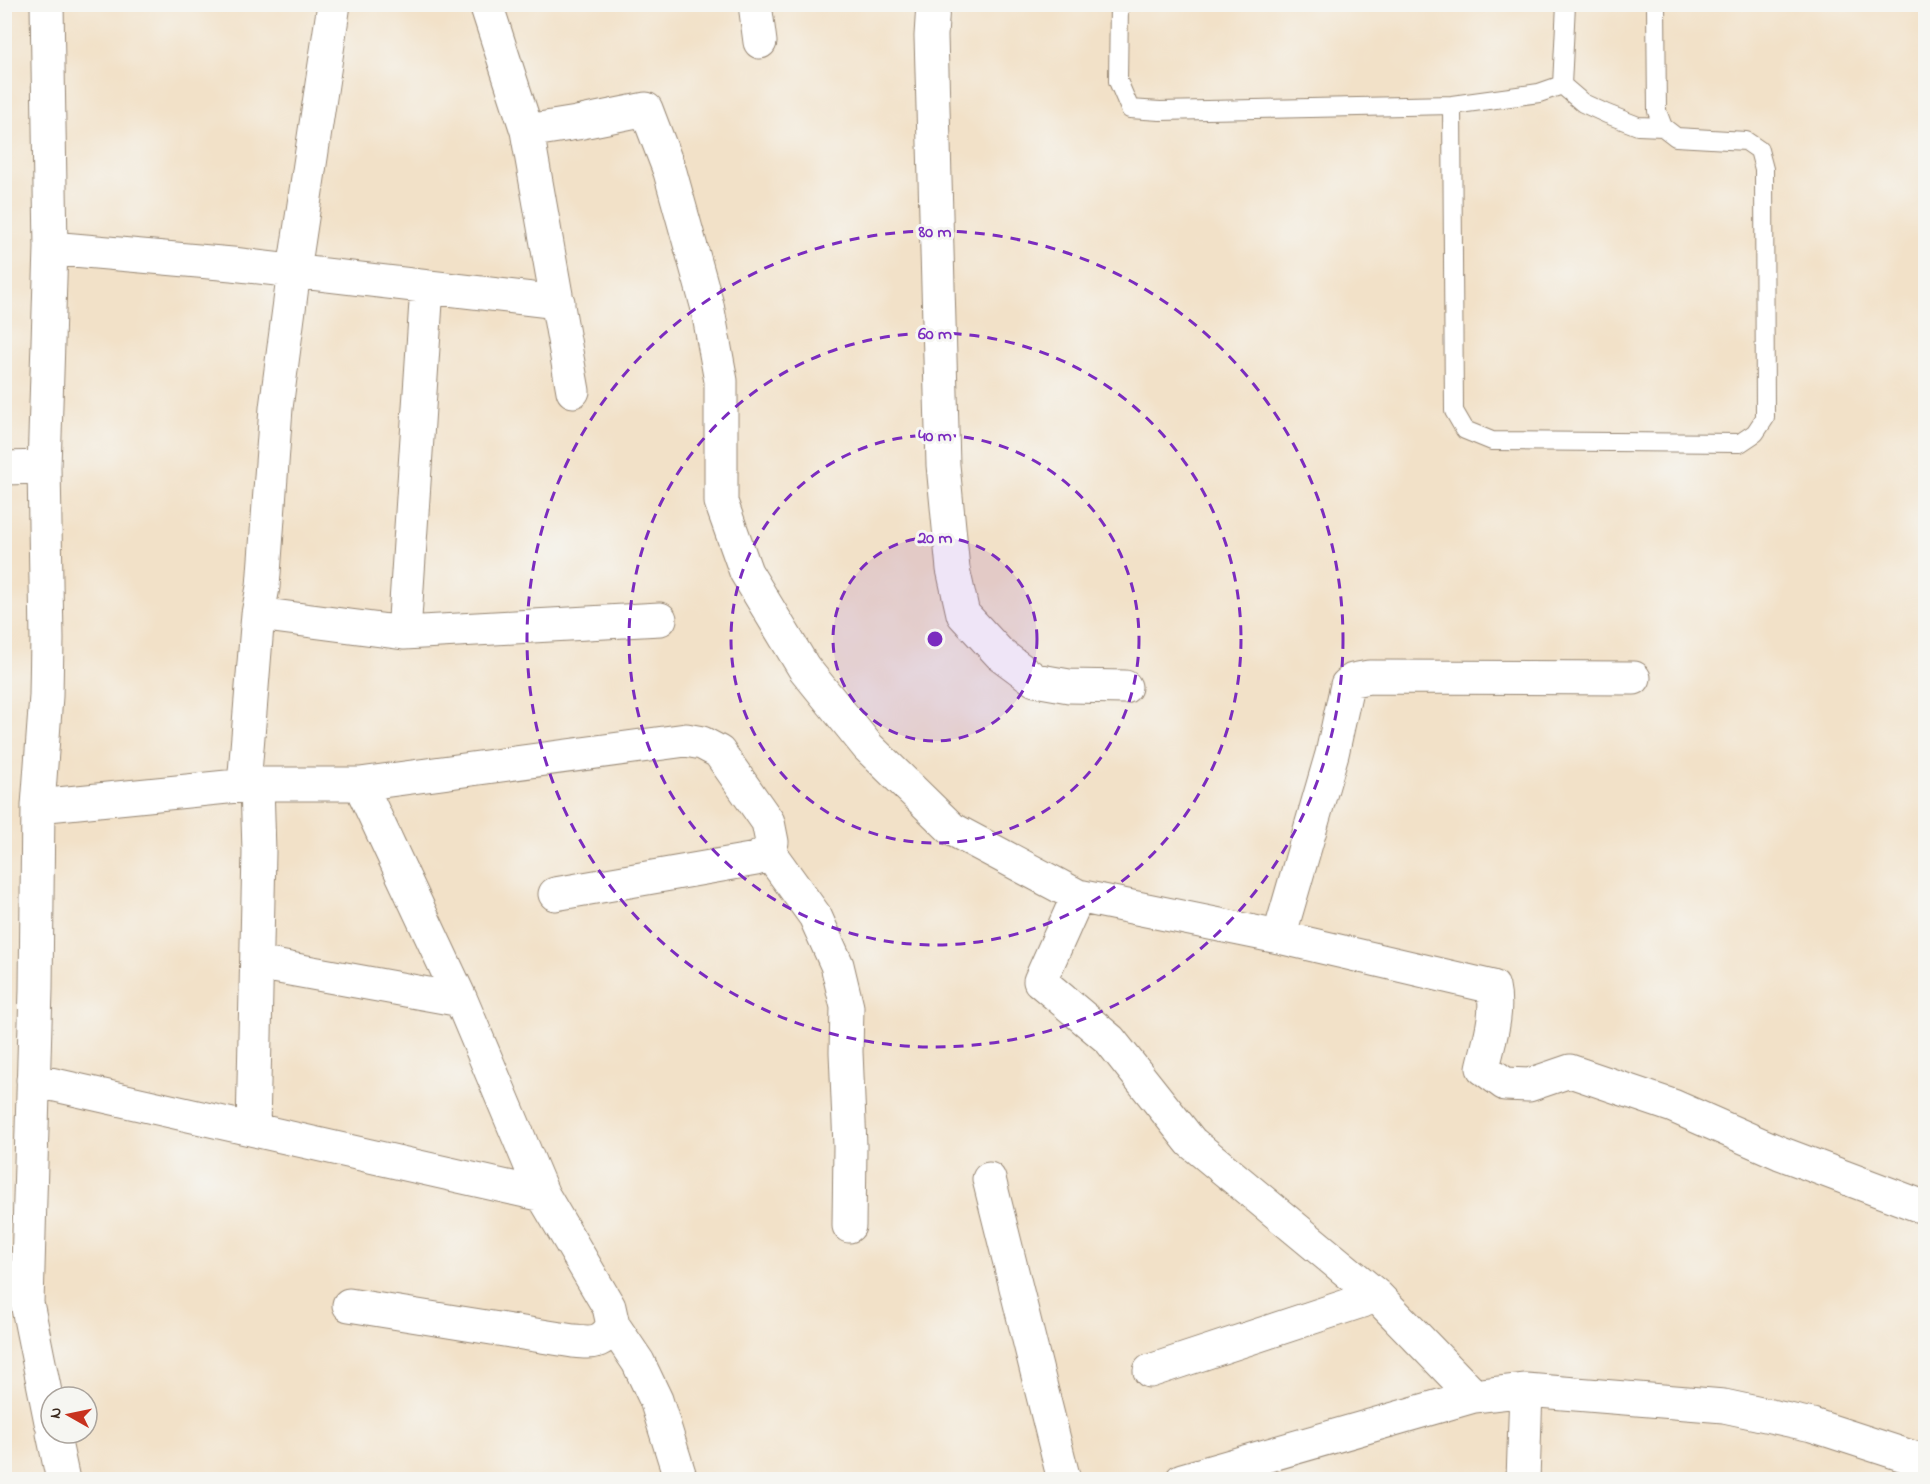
<svg xmlns="http://www.w3.org/2000/svg" width="1930" height="1484" font-family="'Indie Flower',sans-serif">
  <style>
    .lines { fill: none; stroke-linecap: round; stroke-linejoin: round }
    .service-casing { stroke: #968673; stroke-width: 20 }
    .minor-casing { stroke: #968673; stroke-width: 35 }
    .service { stroke: #fff; stroke-width: 18 }
    .minor { stroke: #fff; stroke-width: 33 }
    .ring { fill: none; stroke: #7b2cbf; stroke-width: 3; stroke-dasharray: 10 8 }
    .centre { fill: #7b2cbf; stroke: #f6f6f2; stroke-width: 3 }
    .ring-label { font-size: 18px; text-anchor: middle; font-weight: bold; fill: #7b2cbf; stroke: #f6f6f2; stroke-width: 6; stroke-linejoin: round; paint-order: stroke }
  </style>
  <rect width="100%" height="100%" fill="#f6f6f2"/>
  <filter id="ink" filterUnits="userSpaceOnUse"><feTurbulence type="fractalNoise" baseFrequency=".0167" numOctaves="2"/><feDisplacementMap in="SourceGraphic" scale="12" xChannelSelector="R" yChannelSelector="G"/><feConvolveMatrix kernelMatrix="1 2 1 2 8 2 1 2 1" color-interpolation-filters="sRGB"/></filter>
  <filter id="wash" filterUnits="userSpaceOnUse"><feTurbulence type="fractalNoise" baseFrequency=".008" numOctaves="4" result="noise"/><feDisplacementMap in="SourceGraphic" scale="24" xChannelSelector="R" yChannelSelector="G"/><feGaussianBlur stdDeviation="1.35" result="paint"/><feColorMatrix in="noise" values="0 0 0 0 0 0 0 0 0 0 0 0 0 0 0 0 0 1.4 0 .05"/><feComposite in="paint" operator="in"/></filter>
  <g filter="url(#wash)">
    <rect width="100%" height="100%" fill="#f2e1c8"/>
  </g>
  <g filter="url(#ink)">
    <g class="lines">
      <defs>
        <path id="service" d="M1119,4L1118,81L1130,109L1160,111L1452,105L1539,93L1562,85L1566,4
          M1562,85L1583,103L1607,114L1638,126L1663,127
          M1452,105L1454,411L1465,430L1492,441L1740,443L1755,433L1765,418L1764,169L1759,150L1746,141L1676,137L1663,127L1657,111L1656,4"/>
        <path id="minor" d="M47,4L51,248L44,467L47,639L46,696L38,806L36,989L27,1303L51,1422
          M486,4L527,131L577,123L646,109L670,172L707,305L721,381V502L746,572L804,668L868,747L952,829L1078,896L1279,937L1493,987C1499,1014 1489,1041 1483,1068L1505,1084L1529,1085L1570,1071L1673,1106L1780,1153L1926,1208
          M755,4L760,42
          M933,4L931,36L943,465L953,569L963,614L1000,654L1035,680L1069,686L1125,687
          M527,131L573,391
          M51,248L232,264L558,302
          M4,468L44,467
          M258,614L404,633L660,619
          M404,633L427,287
          M244,785L258,614L263,587L276,408L294,271L334,4
          M38,806L257,784H360L686,740L702,743L719,752L768,822L772,842L768,851L756,859L555,894
          M768,851L815,916L837,965L847,1007L846,1052L850,1146L849,1226
          M1078,896L1040,981L1110,1040L1191,1142L1377,1296L1474,1396
          M1279,937L1332,754L1347,685L1353,680L1369,677L1634,678
          M257,963L461,1000
          M33,1080L543,1195
          M253,1129L259,852L257,784
          M989,1179L1064,1480
          M349,1305L573,1341C593,1343 602,1344 613,1325L609,1307L543,1195L461,1000L360,784
          M613,1325L638,1362L656,1400L681,1480
          M1150,1371L1377,1296
          M53,1433L63,1480
          M1182,1480L1474,1396L1526,1390L1724,1406L1812,1425L1926,1462
          M1523,1480L1526,1390"/>
      </defs>
      <use href="#service" class="service-casing"/>
      <use href="#minor" class="minor-casing"/>
      <use href="#service" class="service"/>
      <use href="#minor" class="minor"/>
    </g>
  </g>
  <circle cx="935" cy="639" r="102" fill="#7b2cbf" fill-opacity=".12"/>
  <g class="ring">
    <circle cx="935" cy="639" r="102"/>
    <circle cx="935" cy="639" r="204"/>
    <circle cx="935" cy="639" r="306"/>
    <circle cx="935" cy="639" r="408"/>
  </g>
  <circle cx="935" cy="639" r="9" class="centre"/>
  <g class="ring-label">
    <text x="935" y="237">80 m</text>
    <text x="935" y="339">60 m</text>
    <text x="935" y="441">40 m</text>
    <text x="935" y="543">20 m</text>
  </g>
  <rect width="1930" height="1484" fill="none" stroke="#f6f6f2" stroke-width="24"/>
  <g transform="translate(69 1415) rotate(279)"><circle r="28" fill="#f6f6f2" stroke="#aba49d" stroke-width="1.5"/>
  <path d="M0-4.5L10 22L0 15L-10 22Z" fill="#c8321e"/>
  <text y="-9" font-size="16" font-weight="bold" text-anchor="middle" fill="#3b2a1e">N</text>
  </g>
</svg>
